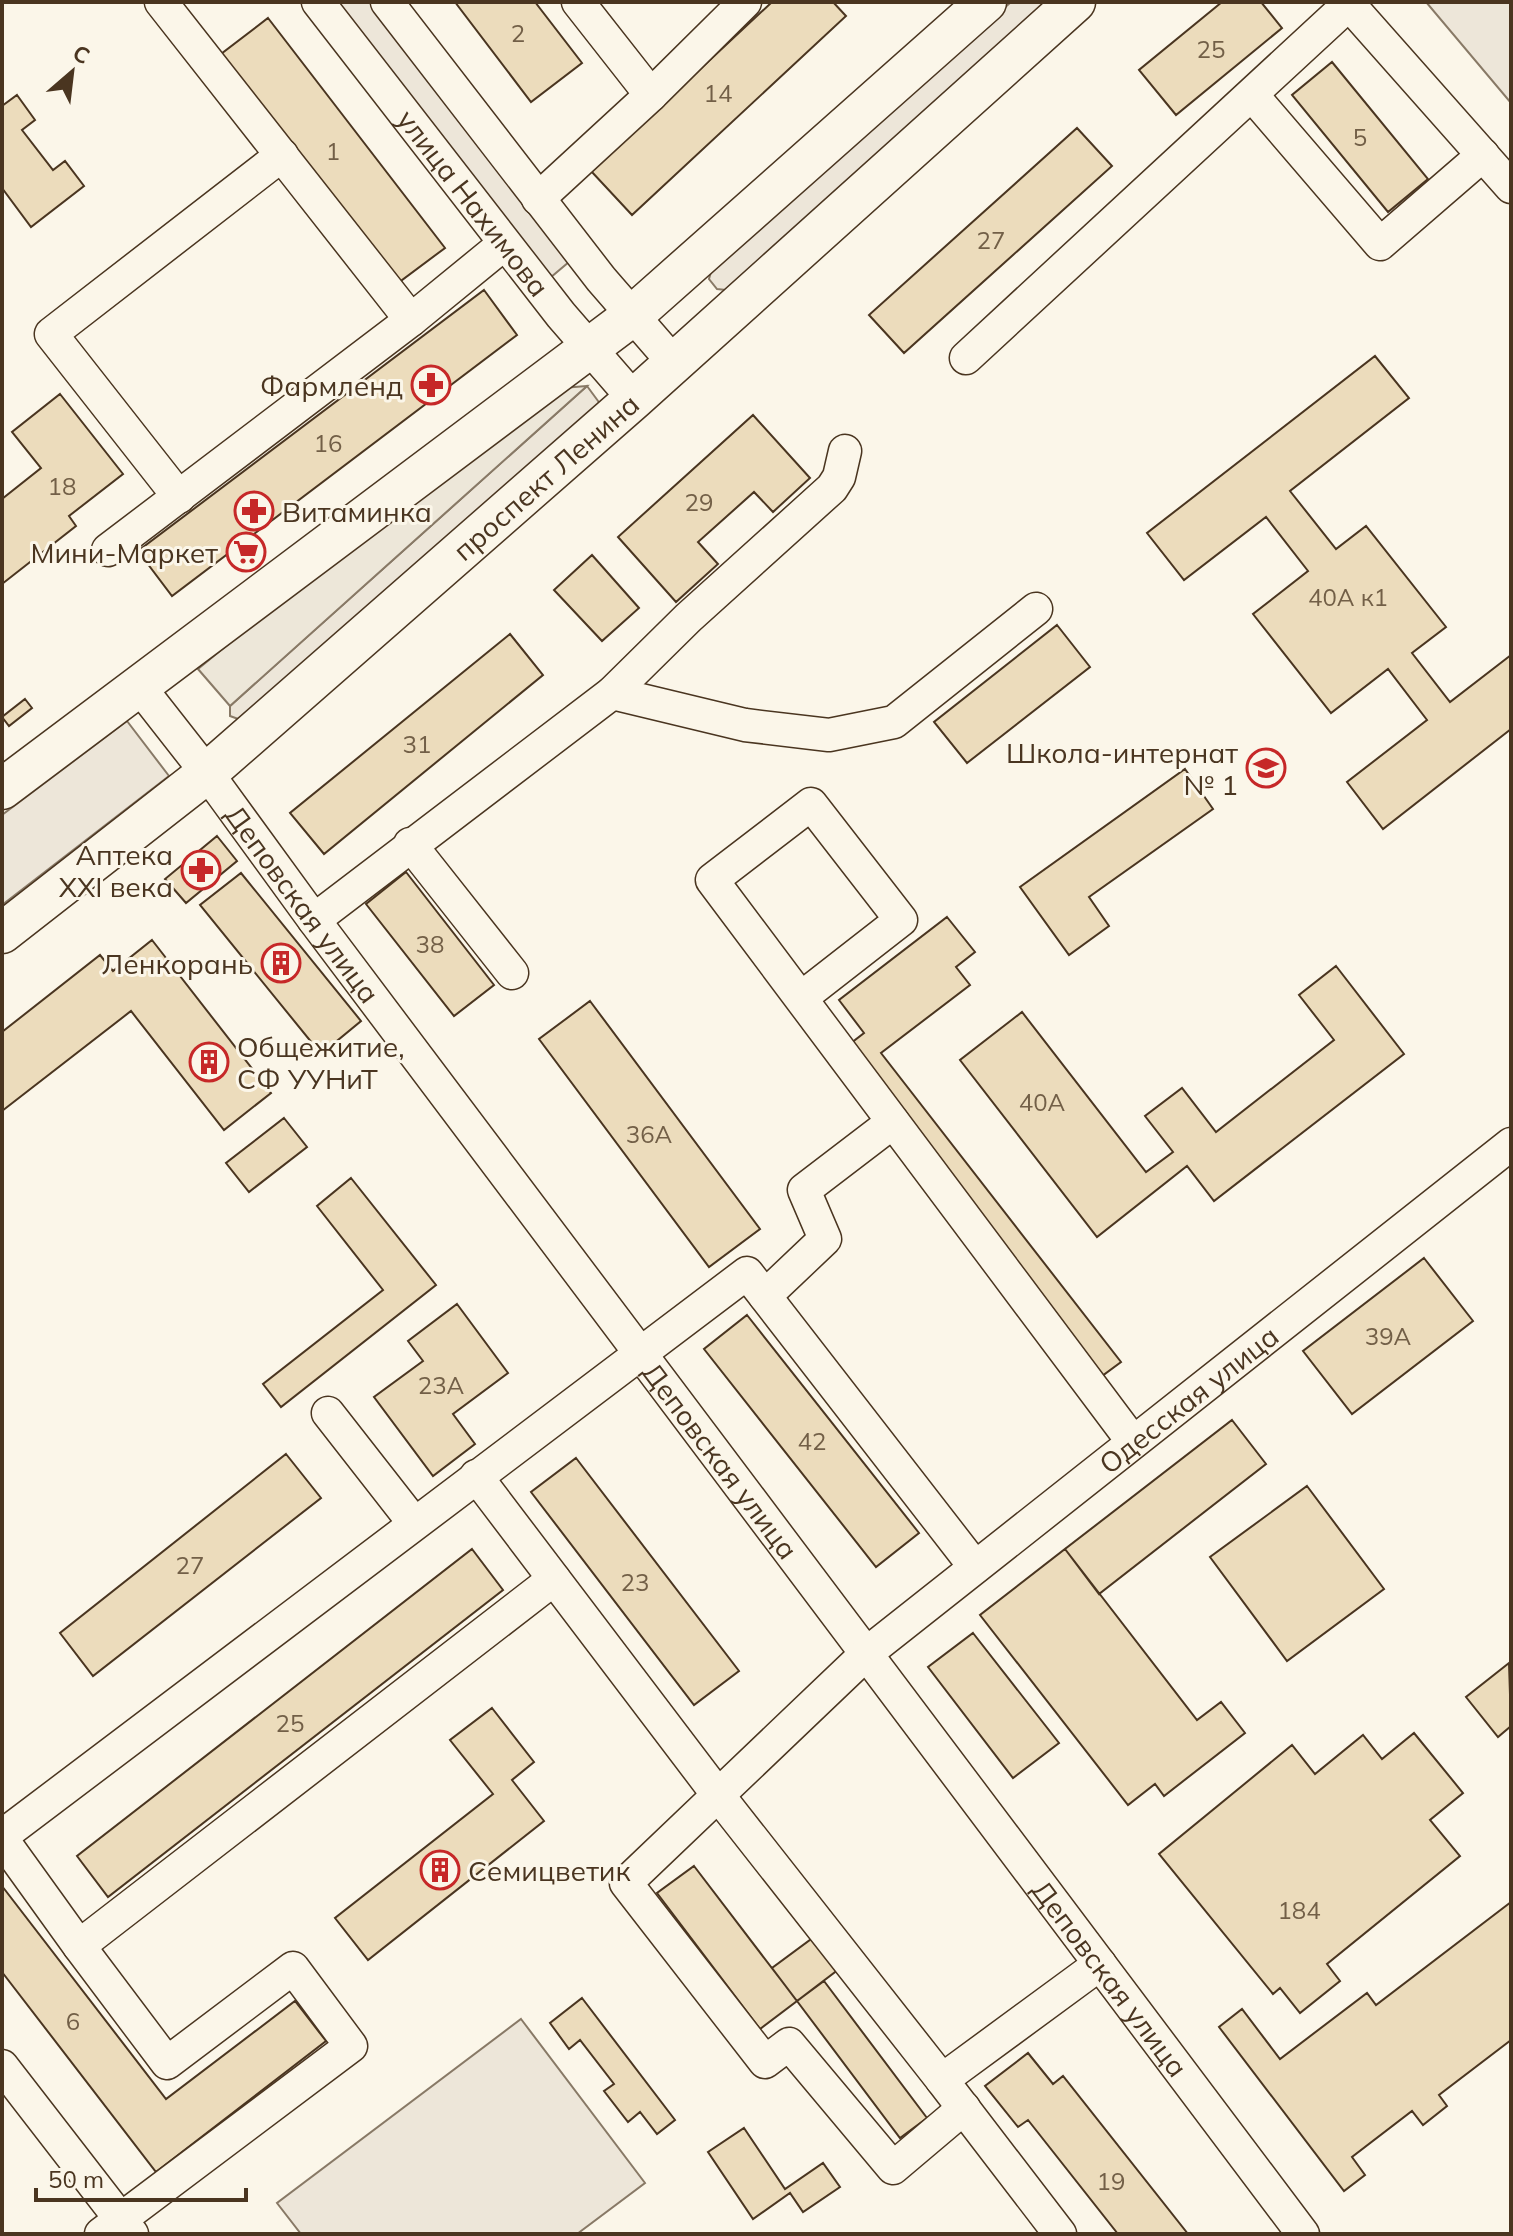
<svg xmlns="http://www.w3.org/2000/svg" width="1513" height="2236" font-family="Mulish,sans-serif">
  <style>
    .green { fill: #ede6d9; stroke: #887966; stroke-width: 2 }
    .parking { fill: #ede7d9; stroke: #887966; stroke-width: 2 }
    .building { fill: #ecdcbc; stroke: #4a3520; stroke-width: 2 }
    .lines { fill: none; stroke-linecap: round; stroke-linejoin: round }
    .minor-casing { stroke: #4a3520; stroke-width: 35 }
    .major-casing { stroke: #4a3520; stroke-width: 43 }
    .minor { stroke: #fbf6e9; stroke-width: 32 }
    .major { stroke: #fbf6e9; stroke-width: 40 }
    .labels { text-anchor: middle; dominant-baseline: central; stroke-width: 6; stroke-linejoin: round; paint-order: stroke }
    .number-label { font-size: 24px; fill: #725f47 }
    .street-label { font-size: 28px; fill: #4a3520; stroke: #fbf6e9 }
    .poi-label { font-size: 28px; fill: #4a3520; stroke: #fbf6e9; text-anchor: end }
  </style>
  <rect width="100%" height="100%" fill="#fbf6e9"/>
  <path class="green" d="M321,2H389L582,251L538,288Z
    M1011,2H1046L726,290L717,289L709,279L712,268Z
    M1426,2H1511V103Z
    M587,386L601,405L241,720L230,716V706Z
    M127,721L169,776L2,905V815Z
    M521,2019L645,2183L577,2234H301L277,2203Z"/>
  <path class="parking" d="M587,386L230,706L198,669L537,390Z"/>
  <path class="building" d="M455,2H535L582,63L531,102Z
    M772,2H833L846,16L632,215L591,171Z
    M1222,2H1261L1282,28L1176,115L1139,70Z
    M268,18L445,248L398,283L221,54Z
    M1332,62L1428,179L1388,212L1292,95Z
    M17,95L35,120L22,130L53,170L65,161L84,186L31,227L2,188V106Z
    M1077,128L1112,166L904,353L869,315Z
    M484,290L517,335L172,596L138,551Z
    M1375,356L1409,398L1290,491L1336,549L1366,526L1446,627L1412,653L1450,702L1511,655V729L1383,829L1347,782L1427,720L1388,669L1331,713L1253,614L1308,571L1266,517L1184,580L1147,533Z
    M60,394L123,474L69,516L76,526L2,584V499L41,468L12,432Z
    M753,415L810,478L773,512L754,492L698,542L718,564L676,602L618,537Z
    M592,555L639,608L602,641L554,590Z
    M1057,625L1090,667L967,763L934,722Z
    M510,634L543,675L324,854L290,813Z
    M25,699L32,708L9,726L2,717Z
    M1185,769L1213,809L1089,897L1109,926L1069,955L1020,887Z
    M217,836L237,861L186,903L165,879Z
    M406,872L494,985L454,1016L366,904Z
    M241,873L361,1021L321,1054L200,905Z
    M947,917L975,952L956,967L970,985L881,1053L1121,1362L1102,1376L846,1047L864,1033L839,1000Z
    M152,940L271,1093L224,1130L131,1011L2,1111V1032L100,955L113,971Z
    M1336,966L1404,1054L1214,1201L1187,1166L1097,1237L960,1060L1022,1012L1146,1172L1173,1152L1145,1116L1182,1088L1216,1132L1334,1040L1299,995Z
    M590,1001L760,1229L709,1267L539,1039Z
    M284,1118L307,1147L249,1192L226,1163Z
    M351,1178L436,1285L281,1407L263,1384L383,1290L317,1206Z
    M1424,1258L1473,1321L1352,1414L1303,1351Z
    M457,1304L508,1373L453,1414L475,1444L433,1476L374,1397L423,1361L408,1341Z
    M747,1315L919,1533L876,1567L704,1349Z
    M1232,1420L1266,1464L1099,1594L1065,1549Z
    M286,1454L321,1498L93,1676L60,1633Z
    M576,1458L739,1671L694,1705L531,1492Z
    M1307,1486L1384,1589L1287,1661L1210,1557Z
    M472,1549L503,1590L108,1897L77,1856Z
    M1065,1549L1197,1720L1221,1702L1245,1733L1164,1796L1155,1784L1128,1805L980,1615Z
    M973,1633L1059,1743L1013,1778L928,1667Z
    M1509,1663L1511,1726L1498,1737L1466,1697Z
    M492,1708L534,1762L512,1780L544,1821L368,1960L335,1918L493,1794L450,1740Z
    M1414,1733L1463,1793L1430,1820L1460,1856L1327,1964L1340,1981L1300,2013L1280,1988L1273,1994L1159,1854L1292,1745L1315,1774L1363,1735L1382,1759Z
    M694,1866L797,2001L760,2029L657,1893Z
    M2,1886L166,2099L295,2001L326,2041L156,2172L2,1972Z
    M1511,1902V2040L1439,2095L1447,2106L1423,2125L1412,2111L1352,2157L1365,2175L1344,2191L1219,2027L1242,2009L1280,2059L1367,1993L1376,2005Z
    M814,1937L839,1969L797,2001L772,1968Z
    M824,1981L927,2118L900,2138L797,2001Z
    M582,1998L675,2120L657,2134L640,2112L628,2122L604,2091L614,2084L580,2040L569,2049L550,2023Z
    M1028,2053L1053,2084L1063,2076L1188,2234H1118L1028,2120L1018,2127L985,2086Z
    M744,2128L785,2189L823,2163L840,2187L803,2212L790,2193L753,2219L708,2152Z"/>
  <g class="lines">
    <defs>
      <g id="minor">
        <path d="M161,2L411,320"/>
        <path id="s1" d="M318,2L561,315L634,399"/>
        <path d="M387,2L601,279L674,363"/>
        <path d="M578,2L651,95"/>
        <path d="M1347,2L1511,187"/>
        <path d="M1253,96L1380,244L1483,155"/>
        <path d="M538,199L651,95L745,2"/>
        <path d="M966,358L1349,4"/>
        <path d="M179,497L51,334L282,155"/>
        <path d="M108,550L411,320L504,244"/>
        <path id="s2" d="M138,685L207,773L314,920L1303,2234"/>
        <path d="M612,693L745,725L829,735L894,722L1036,609"/>
        <path d="M410,844L512,973"/>
        <path d="M314,920L612,693L688,618L832,488L839,477L845,451"/>
        <path d="M801,998L901,920L811,804L712,880L1133,1442"/>
        <path d="M765,1296L825,1239L804,1190L893,1122"/>
        <path d="M328,1413L414,1523"/>
        <path d="M476,1476L718,1795L942,2080"/>
        <path d="M2,1836L747,1273L975,1567"/>
        <path d="M2,1839L79,1946L554,1579"/>
        <path d="M79,1946L167,2063L293,1968L351,2046L101,2234"/>
        <path d="M2,2066L132,2234"/>
        <path id="s3" d="M964,2108L893,2168L789,2044L765,2062L626,1883L867,1653L1511,1144"/>
        <path d="M1060,2234L942,2080L1100,1964"/>
      </g>
      <g id="major">
        <path d="M2,789L632,316L986,2"/>
        <path id="s4" d="M2,933L207,773L634,399L1075,2"/>
      </g>
    </defs>
    <use href="#minor" class="minor-casing"/>
    <use href="#major" class="major-casing"/>
    <use href="#minor" class="minor"/>
    <use href="#major" class="major"/>
  </g>
  <defs>
    <symbol id="pharmacy-ring" viewBox="-11 -11 22 22"><circle r="9.5" fill="#fbf6e9" stroke="#c62828" stroke-width="1.5"/><path d="M-2-6h4v4h4v4h-4v4h-4v-4h-4v-4h4Z" fill="#c62828"/></symbol>
    <symbol id="supermarket-ring" viewBox="-11 -11 22 22"><circle r="9.5" fill="#fbf6e9" stroke="#c62828" stroke-width="1.5"/><path d="M-6-5.5h2.5l.6 2H6L4.5 2H-2.5L-4.4-4H-6ZM-1.5 3.2a1.3 1.3 0 1 0 .1 0ZM3 3.2a1.3 1.3 0 1 0 .1 0Z" fill="#c62828"/></symbol>
    <symbol id="school-ring" viewBox="-11 -11 22 22"><circle r="9.5" fill="#fbf6e9" stroke="#c62828" stroke-width="1.5"/><path d="M0-5L7-2L0 1L-7-2ZM-4 1L0 2.5L4 1V4Q0 6-4 4Z" fill="#c62828"/></symbol>
    <symbol id="building-ring" viewBox="-11 -11 22 22"><circle r="9.5" fill="#fbf6e9" stroke="#c62828" stroke-width="1.5"/><path d="M-4-6H4V6H1V3H-1V6H-4ZM-2.5-4.3h1.7v1.8h-1.7ZM.8-4.3h1.7v1.8H.8ZM-2.5-1h1.7V.8h-1.7ZM.8-1h1.7V.8H.8Z" fill="#c62828"/></symbol>
  </defs>
  <g fill-rule="evenodd">
    <use href="#pharmacy-ring" x="409" y="363" width="44" height="44"/>
    <use href="#pharmacy-ring" x="232" y="489" width="44" height="44"/>
    <use href="#supermarket-ring" x="224" y="530" width="44" height="44"/>
    <use href="#school-ring" x="1244" y="746" width="44" height="44"/>
    <use href="#pharmacy-ring" x="179" y="848" width="44" height="44"/>
    <use href="#building-ring" x="259" y="941" width="44" height="44"/>
    <use href="#building-ring" x="187" y="1040" width="44" height="44"/>
    <use href="#building-ring" x="418" y="1848" width="44" height="44"/>
  </g>
  <g class="labels">
    <g class="number-label">
      <text x="518" y="33">2</text>
      <text x="1211" y="49">25</text>
      <text x="718" y="93">14</text>
      <text x="1360" y="137">5</text>
      <text x="333" y="151">1</text>
      <text x="991" y="240">27</text>
      <text x="328" y="443">16</text>
      <text x="62" y="486">18</text>
      <text x="699" y="502">29</text>
      <text x="1348" y="597">40А к1</text>
      <text x="417" y="744">31</text>
      <text x="430" y="944">38</text>
      <text x="1042" y="1102">40А</text>
      <text x="649" y="1134">36А</text>
      <text x="1388" y="1336">39А</text>
      <text x="441" y="1385">23А</text>
      <text x="812" y="1441">42</text>
      <text x="190" y="1565">27</text>
      <text x="635" y="1582">23</text>
      <text x="290" y="1723">25</text>
      <text x="1299" y="1910">184</text>
      <text x="73" y="2021">6</text>
      <text x="1111" y="2181">19</text>
    </g>
    <g class="street-label">
      <text stroke="none"><textPath href="#s1" startOffset="254">улица Нахимова</textPath></text>
      <text stroke="none"><textPath href="#s4" startOffset="710">проспект Ленина</textPath></text>
      <text stroke="none"><textPath href="#s2" startOffset="274">Деповская улица</textPath></text>
      <text stroke="none"><textPath href="#s3" startOffset="1254">Одесская улица</textPath></text>
      <text stroke="none"><textPath href="#s2" startOffset="970">Деповская улица</textPath></text>
      <text stroke="none"><textPath href="#s2" startOffset="1618">Деповская улица</textPath></text>
    </g>
    <g class="poi-label">
      <text x="403" y="385">Фармленд</text>
      <text x="282" y="511" text-anchor="start">Витаминка</text>
      <text x="218" y="552">Мини-Маркет</text>
      <text x="1238" y="752">Школа-интернат<tspan x="1238" dy="32">№ 1</tspan></text>
      <text x="173" y="854">Аптека<tspan x="173" dy="32">ХХI века</tspan></text>
      <text x="253" y="963">Ленкорань</text>
      <text x="237" y="1046" text-anchor="start">Общежитие,<tspan x="237" dy="32">СФ УУНиТ</tspan></text>
      <text x="468" y="1870" text-anchor="start">Семицветик</text>
    </g>
  </g>
  <rect width="1513" height="2236" fill="none" stroke="#4a3520" stroke-width="8"/>
  <g transform="translate(72 72) rotate(28)" stroke="#fbf6e9" stroke-width="6" paint-order="stroke">
  <path d="M0-6L14 30L0 20L-14 30Z" fill="#4a3520"/>
  <text y="-12" font-size="22" font-weight="bold" text-anchor="middle" fill="#4a3520">С</text>
  </g>
  <path d="M36 2188v12h210v-12" fill="none" stroke="#4a3520" stroke-width="4"/>
  <text x="48" y="2188" font-size="24" fill="#4a3520" stroke="#fbf6e9" stroke-width="6" paint-order="stroke">50 m</text>
</svg>
